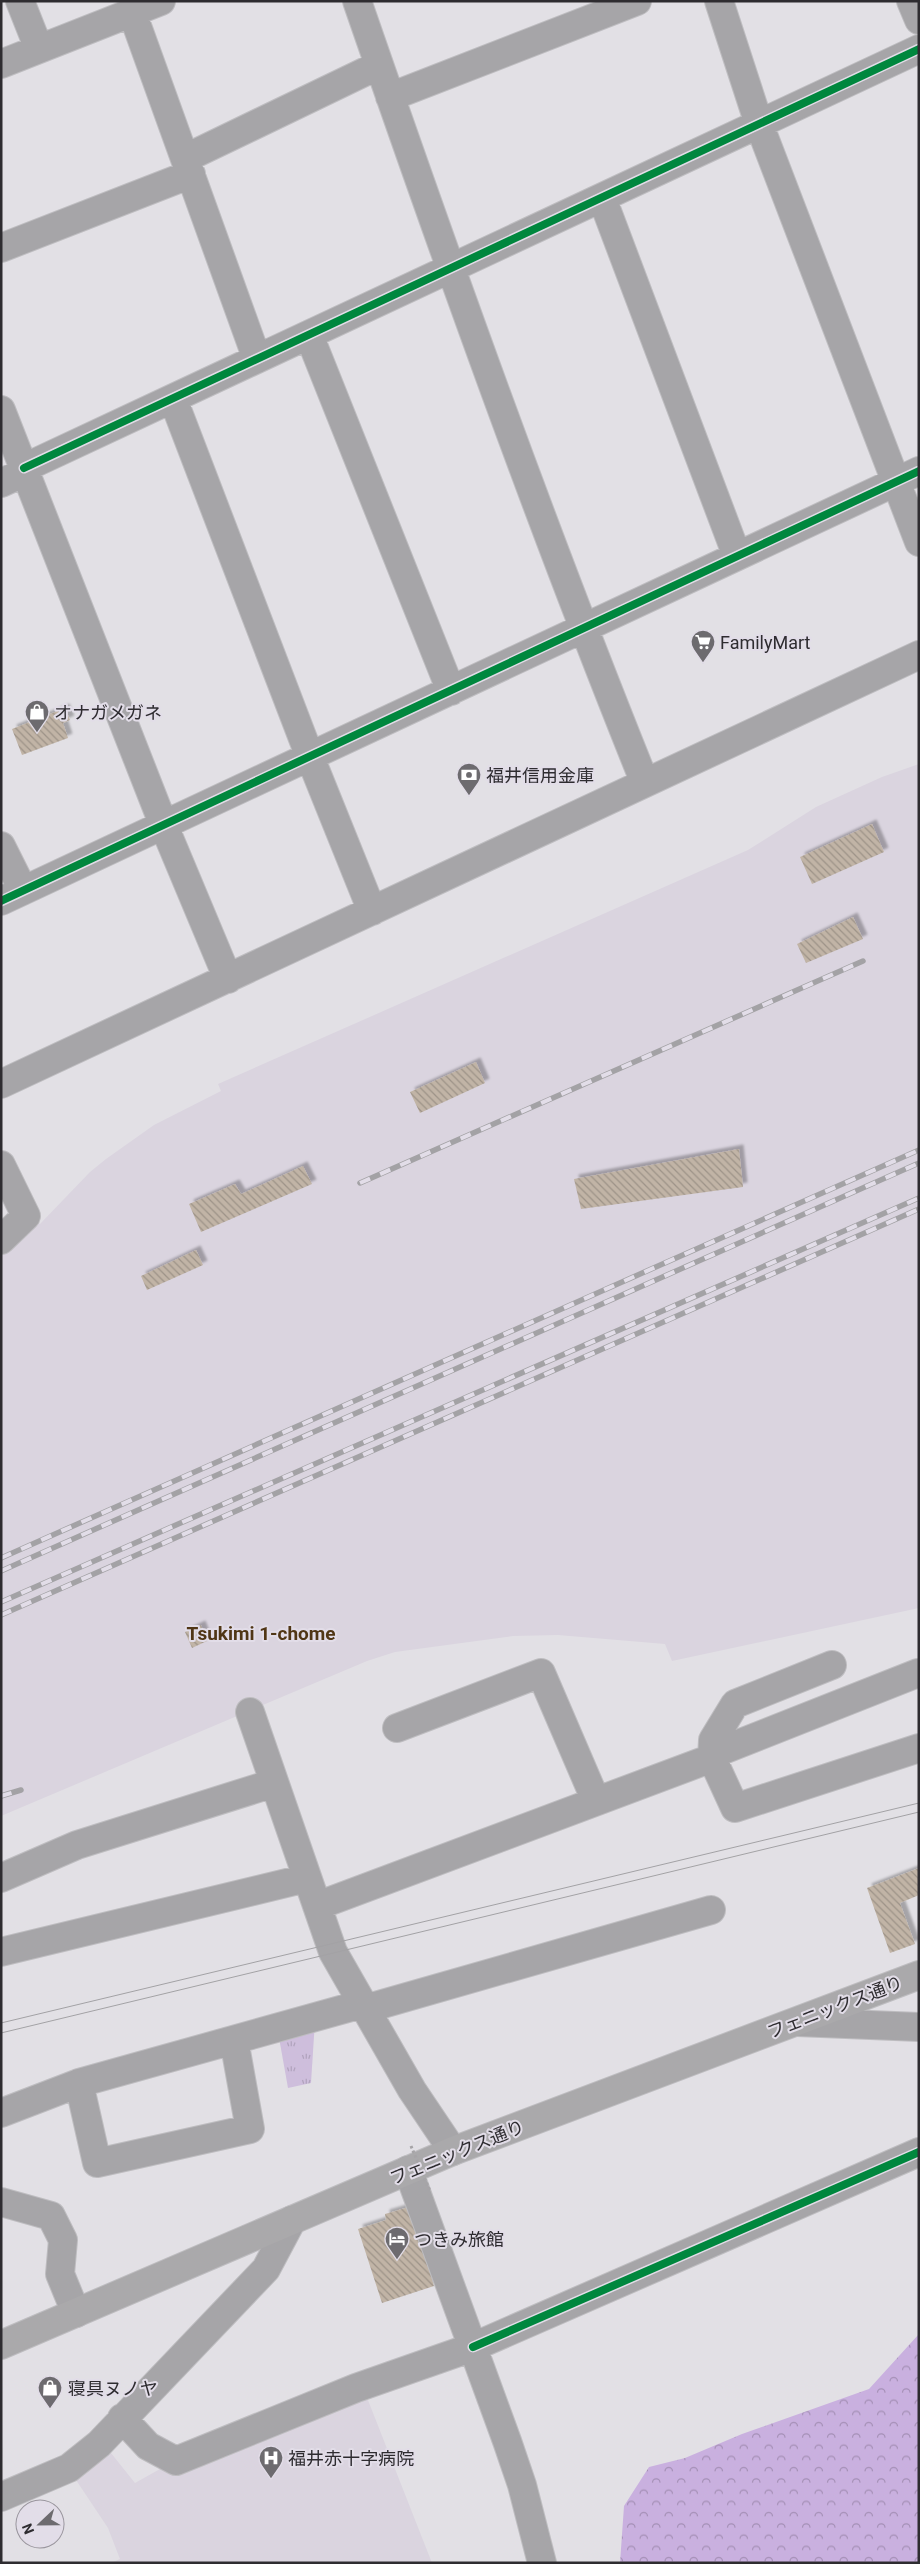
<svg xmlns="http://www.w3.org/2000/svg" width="920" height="2564" font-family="Roboto,'Noto Sans JP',sans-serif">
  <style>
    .built { fill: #dad4df }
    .grass { fill: url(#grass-tufts) }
    .forest { fill: url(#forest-crowns) }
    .building { fill: url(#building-back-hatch); filter: url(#shadow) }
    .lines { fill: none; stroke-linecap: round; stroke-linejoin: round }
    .minor-casing { stroke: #bebdc0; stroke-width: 30 }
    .major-casing { stroke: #bebdc0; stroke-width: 30 }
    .minor { stroke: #a6a5a8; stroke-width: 28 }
    .major { stroke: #aaa9ab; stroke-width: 28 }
    .tram { stroke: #a3a2a5; stroke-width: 1 }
    .rail-casing { stroke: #a3a2a5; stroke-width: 5.5 }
    .rail { stroke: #e2dde8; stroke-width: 4; stroke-dasharray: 11; stroke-linecap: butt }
    .path-bridge { stroke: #a6a4a7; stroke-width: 3; stroke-dasharray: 2.5 2.5; stroke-linecap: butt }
    .cycleway-casing { stroke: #e2dde8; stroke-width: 11 }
    .cycleway { stroke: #00873e; stroke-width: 8 }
    .labels { text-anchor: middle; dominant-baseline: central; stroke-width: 4; stroke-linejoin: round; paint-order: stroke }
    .poi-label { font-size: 18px; fill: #2e2c30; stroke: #e2dde8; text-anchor: start }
    .street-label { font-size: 18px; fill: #2e2c30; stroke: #e2dde8 }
    .neighbourhood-label { font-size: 19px; font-weight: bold; fill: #503615; stroke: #e2dde8 }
  </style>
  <defs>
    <pattern id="grass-tufts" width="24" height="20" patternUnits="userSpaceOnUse" patternTransform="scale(1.25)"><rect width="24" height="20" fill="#cebedc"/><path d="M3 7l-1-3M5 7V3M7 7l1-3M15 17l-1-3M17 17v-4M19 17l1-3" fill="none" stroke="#b1a3bd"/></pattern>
    <pattern id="forest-crowns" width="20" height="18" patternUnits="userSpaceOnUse" patternTransform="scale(1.25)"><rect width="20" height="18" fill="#c9b0df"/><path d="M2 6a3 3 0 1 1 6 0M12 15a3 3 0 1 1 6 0" fill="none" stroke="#a48fb5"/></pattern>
    <pattern id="building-back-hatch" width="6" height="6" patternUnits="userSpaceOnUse" patternTransform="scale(1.25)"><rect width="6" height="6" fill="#c1b4a6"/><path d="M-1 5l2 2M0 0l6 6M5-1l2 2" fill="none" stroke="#9d9388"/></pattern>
    <filter id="shadow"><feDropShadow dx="4.5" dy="-4.5" stdDeviation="1" flood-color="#0004"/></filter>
  </defs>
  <rect width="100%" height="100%" fill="#e2e0e5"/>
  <path class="built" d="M919,764V1608L672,1661L665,1644L558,1635L513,1636L395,1652L367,1661L1,1816V1254L36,1221L40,1224L90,1172L106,1159L154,1125L221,1091L218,1084L748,850L816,807L882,777Z
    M364,2390L432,2563H111L120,2559L108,2528L72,2474L107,2448L135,2483L160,2469Z"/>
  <path class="grass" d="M315,2021L311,2083L288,2088L278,2032Z"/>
  <path class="forest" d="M919,2334V2563H620L624,2506L649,2467L685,2458L742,2434L869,2389Z"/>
  <path class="building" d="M65,708L70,720L63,723L68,738L22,755L12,729Z
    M872,824L884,852L812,884L800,857Z
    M853,917L863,939L806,963L797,944Z
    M476,1062L485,1083L420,1113L410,1092Z
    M739,1149L743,1187L581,1209L574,1179Z
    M303,1166L312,1184L201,1232L189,1204L235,1184L241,1194Z
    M196,1250L203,1265L147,1290L141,1276Z
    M201,1625L207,1641L192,1648L185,1632Z
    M919,1868V1895L900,1903L915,1944L890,1953L867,1888Z
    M409,2207L434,2286L382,2303L358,2229L386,2220L385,2214Z"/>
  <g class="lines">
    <defs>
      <path id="minor" d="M20,1L39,49
        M357,1C448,264 541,525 645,783
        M719,1L759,124L919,542
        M911,1L919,20
        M132,12L257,359
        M1,64L161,1
        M390,97L637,1
        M186,158L379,65
        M602,198L737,556
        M1,248L191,174
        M309,335L451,691
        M173,399L310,757L372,911
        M1,410L164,826L228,979
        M24,468L919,49
        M1,483L25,472
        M1,846L23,890
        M1,901L919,471
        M1,1084L919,655
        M1,1165L26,1216L1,1240
        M832,1665L735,1704L713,1740L712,1758L735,1808L919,1748
        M250,1712L333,1952L412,2090L453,2151
        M397,1728L541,1673L596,1801
        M713,1754L918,1673
        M1,1878L77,1845L274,1783
        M317,1906L712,1758
        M1,1952L307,1878
        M365,2009L711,1910
        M797,2022L919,2027
        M79,2083L97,2163L250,2129L234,2040
        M1,2113L79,2083L362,2004
        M408,2170L507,2441L522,2485L542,2563
        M1,2202L51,2216L63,2240L60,2274L76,2313
        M122,2418L148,2446L176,2461L356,2388L473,2347L919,2152
        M1,2497L69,2468L99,2444L266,2269L292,2220"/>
      <path id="major" d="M1,2345L453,2151L919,1975"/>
    </defs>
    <use href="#minor" class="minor-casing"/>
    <use href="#major" class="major-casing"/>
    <use href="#minor" class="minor"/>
    <use href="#major" class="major"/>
    <path class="tram" d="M1,2023L919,1803
      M1,2033L919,1812"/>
    <defs>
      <path id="rail" d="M360,1183L863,961
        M1,1558L919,1150
        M1,1571L919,1163
        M1,1602L919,1198
        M1,1615L919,1209
        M1,1796L21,1790"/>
    </defs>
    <use href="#rail" class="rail-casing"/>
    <use href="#rail" class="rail"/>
    <path class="path-bridge" d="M411,2146L430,2191"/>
    <defs>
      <path id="cycleway" d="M24,468L919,49
        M1,901L919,471
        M473,2347L919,2152"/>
    </defs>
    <use href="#cycleway" class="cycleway-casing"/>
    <use href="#cycleway" class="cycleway"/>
  </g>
  <defs>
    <symbol id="supermarket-pin" viewBox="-11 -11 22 30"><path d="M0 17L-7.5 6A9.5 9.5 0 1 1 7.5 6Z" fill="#6d6b6f" stroke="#e2dde8"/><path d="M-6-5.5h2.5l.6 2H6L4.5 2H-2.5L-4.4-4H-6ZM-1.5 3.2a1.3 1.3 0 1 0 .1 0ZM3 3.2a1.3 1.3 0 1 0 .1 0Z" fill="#fff"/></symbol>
    <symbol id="shop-pin" viewBox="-11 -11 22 30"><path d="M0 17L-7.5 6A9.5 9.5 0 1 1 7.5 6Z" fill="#6d6b6f" stroke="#e2dde8"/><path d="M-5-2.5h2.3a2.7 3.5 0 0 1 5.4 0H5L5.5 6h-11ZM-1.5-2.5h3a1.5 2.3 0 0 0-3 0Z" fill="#fff"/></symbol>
    <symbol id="bank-pin" viewBox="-11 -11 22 30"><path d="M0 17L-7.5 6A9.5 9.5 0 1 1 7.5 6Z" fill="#6d6b6f" stroke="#e2dde8"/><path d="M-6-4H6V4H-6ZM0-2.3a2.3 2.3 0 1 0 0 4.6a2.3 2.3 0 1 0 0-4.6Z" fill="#fff"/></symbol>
    <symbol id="hotel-pin" viewBox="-11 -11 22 30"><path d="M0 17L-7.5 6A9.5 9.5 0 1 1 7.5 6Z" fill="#6d6b6f" stroke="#e2dde8"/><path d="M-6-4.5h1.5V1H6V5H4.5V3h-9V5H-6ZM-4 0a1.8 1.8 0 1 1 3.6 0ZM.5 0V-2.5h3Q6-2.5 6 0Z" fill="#fff"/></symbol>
    <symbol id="hospital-pin" viewBox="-11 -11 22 30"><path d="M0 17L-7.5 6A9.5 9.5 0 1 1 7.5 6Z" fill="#6d6b6f" stroke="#e2dde8"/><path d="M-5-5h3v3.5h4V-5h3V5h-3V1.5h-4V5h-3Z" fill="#fff"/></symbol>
  </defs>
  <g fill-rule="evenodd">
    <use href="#supermarket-pin" x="689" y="628" width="28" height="38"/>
    <use href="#shop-pin" x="23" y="698" width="28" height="38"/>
    <use href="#bank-pin" x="455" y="761" width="28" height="38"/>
    <use href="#hotel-pin" x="383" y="2225" width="28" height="38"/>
    <use href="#shop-pin" x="36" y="2374" width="28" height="38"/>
    <use href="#hospital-pin" x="257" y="2444" width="28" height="38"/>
  </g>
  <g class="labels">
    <g class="poi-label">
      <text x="720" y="642">FamilyMart</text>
      <text x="54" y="712">オナガメガネ</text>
      <text x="486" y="775">福井信用金庫</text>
      <text x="414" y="2239">つきみ旅館</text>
      <text x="68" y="2388">寝具ヌノヤ</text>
      <text x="288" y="2458">福井赤十字病院</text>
    </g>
    <g class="street-label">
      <text transform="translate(835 2007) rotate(-21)">フェニックス通り</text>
      <text transform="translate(457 2152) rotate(-22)">フェニックス通り</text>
    </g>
    <g class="neighbourhood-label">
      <text x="261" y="1633">Tsukimi 1-chome</text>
    </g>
  </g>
  <rect width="920" height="2564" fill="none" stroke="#2e2c30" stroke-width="5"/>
  <g transform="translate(40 2524) rotate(248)"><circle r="24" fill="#e2dde8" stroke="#9a969e"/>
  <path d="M0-4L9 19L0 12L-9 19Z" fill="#6d6b6f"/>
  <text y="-8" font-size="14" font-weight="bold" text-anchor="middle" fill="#2e2c30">N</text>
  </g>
</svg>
